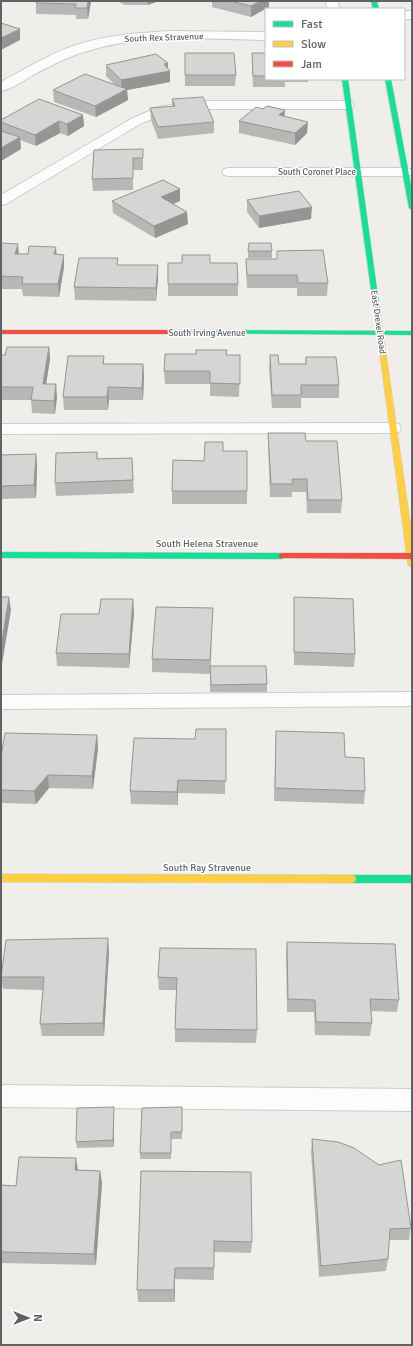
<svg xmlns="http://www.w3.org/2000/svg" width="413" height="1346" font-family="Signika,sans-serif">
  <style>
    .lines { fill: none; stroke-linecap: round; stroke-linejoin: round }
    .lane-casing { stroke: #cbcccc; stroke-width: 2 }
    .street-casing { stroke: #cbcccc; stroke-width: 2 }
    .fast-casing { stroke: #cacacb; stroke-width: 1 }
    .slow-casing { stroke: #cacacb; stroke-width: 1 }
    .jam-casing { stroke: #cacacb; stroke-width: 1 }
    .lane { fill: #fdfcfc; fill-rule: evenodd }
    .street { fill: #fdfcfc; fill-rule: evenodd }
    .fast { fill: #16e098; fill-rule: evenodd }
    .slow { fill: #ffcf43; fill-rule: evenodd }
    .jam { fill: #f24e42; fill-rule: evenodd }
    .wall { fill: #b8b7b5 }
    .shaded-wall { fill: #969594 }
    .building { fill: #d6d5d3; stroke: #969594 }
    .labels { text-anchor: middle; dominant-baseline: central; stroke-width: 3; stroke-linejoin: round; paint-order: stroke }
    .far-street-label { font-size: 9px; fill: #5f6368; stroke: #fff }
    .street-label { font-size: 10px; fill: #5f6368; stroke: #fff }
  </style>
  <rect width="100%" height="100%" fill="#efeeea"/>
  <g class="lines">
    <defs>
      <path id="lane" d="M192,101H348L352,102L354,105L352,108L348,109H192L167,113L140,124L6,204L1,205V195L131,119L158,107Z
        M393,423L399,424L401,428L399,432L393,433L1,434V424Z
        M412,692V706L1,709V695Z
        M1,1085L412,1089V1111L1,1107Z"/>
      <path id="street" d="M326,1H338L339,9H327Z
        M404,11H412V19H404Z
        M171,31L266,32V40C206,39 142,33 84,52C64,58 46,68 28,78C20,83 11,89 1,91V82C25,69 48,55 73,46C105,35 138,33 171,31Z
        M229,168H405L410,169L412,173L410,175L405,176H229L224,175L222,172L224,169Z"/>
      <path id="fast" d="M371,1H377L379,9H373Z
        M342,79H348L380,311L377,313L374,311Z
        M385,79H391L412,191V210L409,208Z
        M174,330L412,331V335L172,333V331Z
        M1,552L282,553L286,556L282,559L1,558Z
        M351,875H412V883H351L347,882L346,879L347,876Z"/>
      <path id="slow" d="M377,309L380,311L412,535V568L408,565L374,311Z
        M1,874L351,875L355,876L356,879L355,882L351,883L1,882Z"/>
      <path id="jam" d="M1,330H174L178,332L174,334H1Z
        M282,553H412V559L279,558L278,556Z"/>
    </defs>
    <use href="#lane" class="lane-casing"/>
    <use href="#street" class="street-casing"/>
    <use href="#fast" class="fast-casing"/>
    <use href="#slow" class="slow-casing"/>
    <use href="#jam" class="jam-casing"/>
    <use href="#lane" class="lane"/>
    <use href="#street" class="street"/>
    <use href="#fast" class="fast"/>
    <use href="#slow" class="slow"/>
    <use href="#jam" class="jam"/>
  </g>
  <path class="wall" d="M91,1L88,19H76V15L36,14V3Z
    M117,1H159L148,5H125Z
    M212,1H269V7L251,17L212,7Z
    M252,53H266V79H309L308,82H285V87H253L252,64Z
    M106,65L168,69L170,71V82L127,90L128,100L96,117L54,102L53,90L114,84L106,76Z
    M185,75H236L235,86H185Z
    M172,99L214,122V133L158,139L151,120L150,108L172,106Z
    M263,109L285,110L284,116L307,133L295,145L239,133V121Z
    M83,115L84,126L68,136L60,133L36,146L20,140L21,149L1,161V120Z
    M143,149V170H133V190L93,191L92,179Z
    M247,200L311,219L259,228L247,212Z
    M112,201H180L173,204L188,224L155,238L113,213Z
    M1,243L19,254L64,255V267L59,297L23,296L22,289H1Z
    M248,251H272V258H248Z
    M277,251L328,283L327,296H297V288H247L246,271V259H277Z
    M210,263L238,284V296H168V284Z
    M118,265H158V278L156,301L75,300L74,287Z
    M49,347L50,359L46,384L57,397L55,414L32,413L31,400H1V355H5Z
    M226,355H240L239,397L210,396V384H165L164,371Z
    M270,355L279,364H305L306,357L339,385V398H301V408H272L269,368Z
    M104,356V364H143L144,377L143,400H109L108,410H64L63,397Z
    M268,433L306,441L342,500L341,513H307L306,492H292V497H270L268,446Z
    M223,451H247V504H172V491L204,461Z
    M97,452L98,459L132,458L134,493L56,496L55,483Z
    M36,454L37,467L36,498L1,499V455Z
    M294,597L355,654L354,667L294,665Z
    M134,613L129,668L57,666L56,653L99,614Z
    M212,621L211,666L267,684V692H210V673V674L152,672V659Z
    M226,729L225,794L178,793V805L131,804L130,791L195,739Z
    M276,731L345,757L365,791L364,804L274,801Z
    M97,735L98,748L93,789L49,788L36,804L1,803V757Z
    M287,942L399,1000L397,1012L371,1011L372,1023L370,1036L315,1035L314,1012H287L286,955Z
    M160,948L257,1030L256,1043L175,1042V1029L176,990H159L158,977Z
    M109,951L104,1036H42L40,1024L43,990L3,989L1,977Z
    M182,1107V1139H171V1159H140V1153Z
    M114,1114V1147L77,1148L76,1142Z
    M312,1139L411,1228L409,1240H389L388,1259L386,1271L319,1277L311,1151Z
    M78,1170L100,1171L102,1183L96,1265L1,1263V1185L16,1186Z
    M141,1171L252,1242L251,1253L214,1252V1280L175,1279V1302H138L137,1290Z"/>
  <path class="shaded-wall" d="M88,1H91L88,19L87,8Z
    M148,1H159L148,5Z
    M261,1H269V7L251,17V6Z
    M20,29V40L1,50V38Z
    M168,63V71H170V82L127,90L128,100L96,117L95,106L122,92L121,80Z
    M285,110L284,121L279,115Z
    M83,115L84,126L68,136L67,124Z
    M59,121L60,133L36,146L35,135Z
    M308,122L307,133L295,145V133Z
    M20,137L21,149L1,161V148Z
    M180,189V201L162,209L161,197Z
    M312,207L311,219L259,228V216Z
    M187,212L188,224L155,238L154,226Z
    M18,244L19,256L15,254Z
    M56,247L57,259L54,254Z
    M64,255V267L59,297L58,284Z
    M158,265V278L156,301V288Z
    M49,347L50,359L44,397L43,384Z
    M143,364L144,377L143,400L142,388Z
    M56,384L57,397L55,414L54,401Z
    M108,387L109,400L108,410L107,397Z
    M36,454L37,467L36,498L34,485Z
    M9,597L11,610L2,664L1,657V647Z
    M133,599L134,613L129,668V654Z
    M97,735L98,748L93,789L92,776Z
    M48,775L49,788L36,804L34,791Z
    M178,780V805L177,792Z
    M108,938L109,951L104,1036L103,1023Z
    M114,1107V1147L113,1140Z
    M76,1158L78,1170H75Z
    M100,1171L102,1183L96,1265L94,1254Z
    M175,1268V1302L174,1290Z"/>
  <path class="building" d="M36,1H88L87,8H75L76,4L36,3Z
    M230,1H261L251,6Z
    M1,23L20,29L1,38Z
    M185,53H234L236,75H185Z
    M252,53H266V76H253Z
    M156,54L168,63L164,64L170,71L121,80L106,65Z
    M85,74L127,89L95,106L53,90Z
    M203,97L214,122L158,127L150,108L175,106L172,99Z
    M39,99L83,115L67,124L59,121L35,135L1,122V120Z
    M267,106L285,110L279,115L308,122L295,133L239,121L256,107L263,109Z
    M1,131L20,137L1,148Z
    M143,149V158H133V178L92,179L94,150Z
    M163,180L180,189L161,197L187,212L154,226L112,201Z
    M299,191L312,207L259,216L247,200Z
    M1,243L18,244L15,254H28L29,246L56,247L54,254L64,255L58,284H22L23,277L1,276Z
    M249,243H271L272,251H248Z
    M323,250L328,283H298L297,275H247L246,259H277V251Z
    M182,255H210V263H237L238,284H168V263H182Z
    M79,258H118L117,265H158L156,288L74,287Z
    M7,347H49L43,384H56L54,401L31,400L33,387H1V355H5Z
    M196,350H227L226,355H240V384L210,383V371H164L165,354H196Z
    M270,355H278L279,364H306V357H336L339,385H301V395H272Z
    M68,356H104L103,364H143L142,388L108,387L107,397H63Z
    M268,433H305L306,441H337L342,500H308L307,479H292L293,484H271Z
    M205,442H223V451H247V491H172L173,460L204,461Z
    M97,452V459L132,458L133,480L55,483L56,453Z
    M36,454L34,485L1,486V455Z
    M1,597H9L1,647Z
    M294,597L353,599L355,654L294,652Z
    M101,599H133L129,654L56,653L61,614H99Z
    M156,607L213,608L210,660L152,659Z
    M210,666H266L267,684L211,685Z
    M196,729H226V781L178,780L177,792L130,791L134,738L195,739Z
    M276,731L344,733L345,757L364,758L365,791L275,788Z
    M5,733L97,735L92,776L48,775L34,791L1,790V757Z
    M108,938L103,1023L40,1024L44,977H1L6,940Z
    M287,942L395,944L399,1000L370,999L372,1023L316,1022L315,1000L288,999Z
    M160,948L256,949L257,1030L175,1029L177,978L158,977Z
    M114,1107L113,1140L76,1142L77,1108Z
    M182,1107V1132H171V1153H140L142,1108Z
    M312,1139L338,1142L354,1148L379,1165L401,1160L411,1228L390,1229L388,1259L321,1266Z
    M19,1157L76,1158L75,1170L100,1171L94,1254L1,1252V1185L16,1186Z
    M141,1171L251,1172L252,1242L214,1241V1268H175L174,1290H137Z"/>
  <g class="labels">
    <g class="far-street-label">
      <text transform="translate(164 38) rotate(-2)">South Rex Stravenue</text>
      <text x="317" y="172">South Coronet Place</text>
      <text transform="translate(378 322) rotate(82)">East Drexel Road</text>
      <text x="207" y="333">South Irving Avenue</text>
    </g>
    <g class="street-label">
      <text x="207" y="544">South Helena Stravenue</text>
      <text x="207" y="868">South Ray Stravenue</text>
    </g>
  </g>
  <rect width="413" height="1346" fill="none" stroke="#5f6368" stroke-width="4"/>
  <rect x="265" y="8" width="140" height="72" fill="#ffffff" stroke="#bfc1c3"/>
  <rect x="273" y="21" width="20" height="6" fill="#16e098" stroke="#bfc1c3"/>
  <text x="301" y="28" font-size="12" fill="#5f6368">Fast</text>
  <rect x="273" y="41" width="20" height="6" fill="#ffcf43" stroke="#bfc1c3"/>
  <text x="301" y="48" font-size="12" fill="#5f6368">Slow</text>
  <rect x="273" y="61" width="20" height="6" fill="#f24e42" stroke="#bfc1c3"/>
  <text x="301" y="68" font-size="12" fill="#5f6368">Jam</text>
  <g transform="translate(28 1318) rotate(90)" stroke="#ffffff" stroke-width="3" paint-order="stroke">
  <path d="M0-3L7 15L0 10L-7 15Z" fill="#5f6368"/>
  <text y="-6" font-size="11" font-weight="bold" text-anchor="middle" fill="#5f6368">N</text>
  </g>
</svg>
